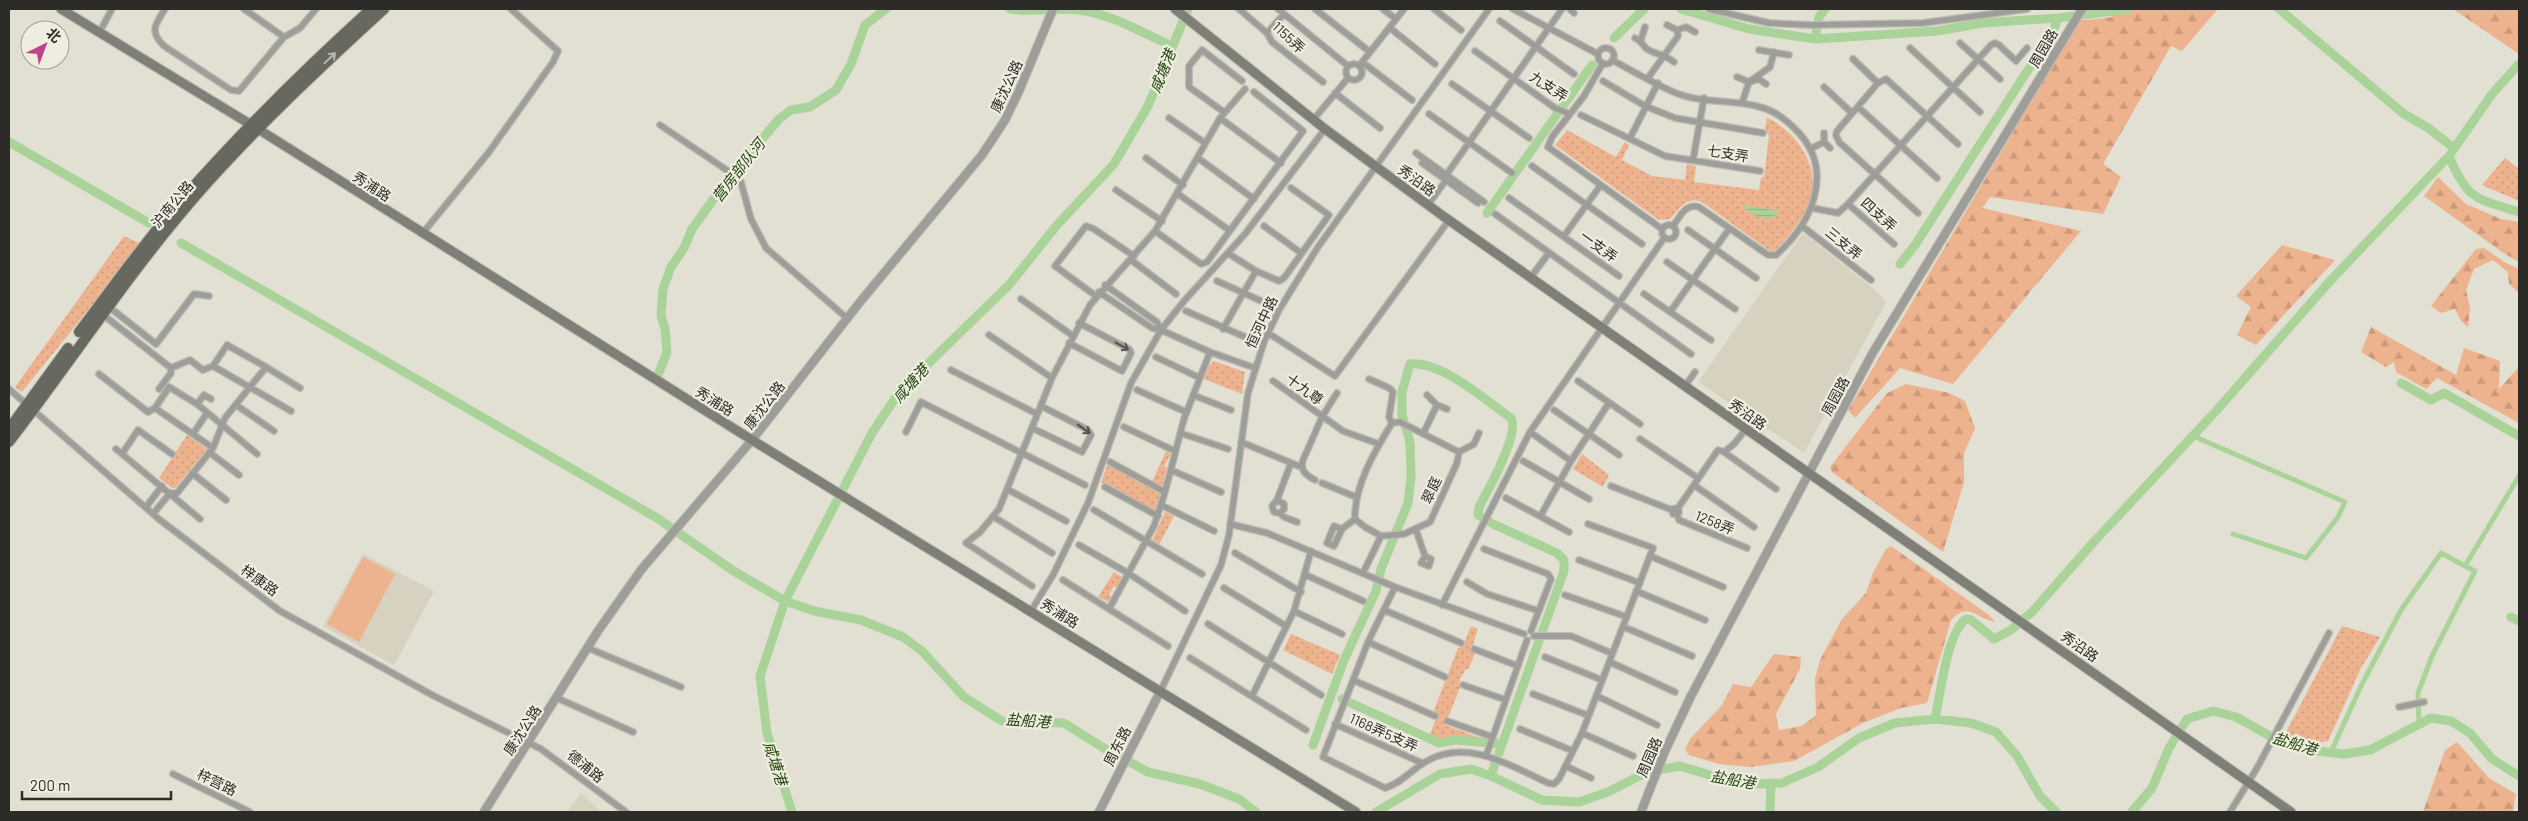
<svg xmlns="http://www.w3.org/2000/svg" width="2528" height="821" font-family="Barlow,'Noto Sans SC',sans-serif">
  <style>
    .built { fill: #d7d2bf }
    .green { fill: url(#green-dots) }
    .forest { fill: url(#forest-firs) }
    .pitch { fill: #edb28e }
    .water { fill: url(#water-rules) }
    .lines { fill: none; stroke-linecap: round; stroke-linejoin: round }
    .canal { stroke: #aad39a; stroke-width: 5 }
    .river { stroke: #aad39a; stroke-width: 9 }
    .minor-casing { stroke: #bebbb1; stroke-width: 8 }
    .tertiary-casing { stroke: #bebbb1; stroke-width: 10 }
    .secondary-casing { stroke: #bebbb1; stroke-width: 11 }
    .primary-casing { stroke: #bebbb1; stroke-width: 12 }
    .minor { stroke: #9d9e99; stroke-width: 5.5 }
    .tertiary { stroke: #9d9e99; stroke-width: 8 }
    .secondary { stroke: #7e7f77; stroke-width: 9 }
    .primary { stroke: #676960; stroke-width: 10 }
    .oneway { stroke: #b9b8ad }
    .oneway2 { stroke: #54534f }
    .labels { text-anchor: middle; dominant-baseline: central; stroke-width: 4.5; stroke-linejoin: round; paint-order: stroke }
    .street-label { font-size: 14px; fill: #2d2b27; stroke: #efece0 }
    .water-label { font-size: 15px; font-style: italic; fill: #21470d; stroke: #efece0 }
  </style>
  <defs>
    <pattern id="green-dots" width="8" height="8" patternUnits="userSpaceOnUse" patternTransform="scale(1.25)"><rect width="8" height="8" fill="#edb28e"/><path d="M2 2h.1M6 6h.1" fill="none" stroke="#cc997a" stroke-width="1.8" stroke-linecap="round"/></pattern>
    <pattern id="forest-firs" width="22" height="20" patternUnits="userSpaceOnUse" patternTransform="scale(1.25)"><rect width="22" height="20" fill="#edb28e"/><path d="M5 1l3.5 6h-7zM16 11l3.5 6h-7z" fill="#cc997a"/></pattern>
    <pattern id="water-rules" width="6" height="5" patternUnits="userSpaceOnUse" patternTransform="scale(1.25)"><rect width="6" height="5" fill="#aad39a"/><path d="M0 2.5h6" fill="none" stroke="#93b585"/></pattern>
  </defs>
  <rect width="100%" height="100%" fill="#e2dfd3"/>
  <path class="built" d="M1803,233L1874,289L1886,302L1804,453L1698,382Z
    M363,554L434,591L394,665L323,626Z
    M581,793L601,812H567Z"/>
  <path class="green" d="M1767,118C1795,130 1820,165 1811,197C1805,216 1789,238 1774,251H1770L1702,202C1686,196 1680,208 1670,219L1659,220L1555,145L1567,130L1616,157L1625,142L1629,145L1622,160L1652,176L1685,180L1687,164L1696,166L1694,182L1759,190L1761,178L1764,177L1769,136L1765,129Z
    M2505,158L2519,169V201L2482,185Z
    M124,236L141,244L22,392L15,387Z
    M1214,361L1245,372L1242,394L1204,379L1209,366Z
    M187,435L207,449L175,488H172L159,478Z
    M1166,451L1171,454L1164,466L1167,468L1162,487L1152,482Z
    M1582,454L1609,475L1603,487L1573,469Z
    M1108,463L1162,495L1156,511L1101,482Z
    M1165,512L1174,516L1159,545L1153,542V539Z
    M1114,572L1122,577L1117,588L1114,586L1109,595L1112,597L1109,602L1098,597Z
    M1471,626L1478,629L1471,651L1475,653L1469,668L1465,670L1460,679V688L1445,725L1480,738C1465,738 1441,741 1430,735L1437,715L1434,710L1458,648L1463,646Z
    M2342,626L2380,637L2361,668L2328,741L2310,744L2284,736Z
    M1291,634L1340,655L1332,674L1283,650Z"/>
  <path class="forest" d="M2097,9H2218L2182,51L2171,46L2103,164L2121,177L2103,214L1990,197L1982,208L2081,231L1953,384L1900,368L1855,418L1848,410L2079,21L2113,17Z
    M2453,9H2519V54Z
    M2438,177L2466,204L2501,219L2519,222V262L2502,252L2424,196Z
    M2282,245L2335,260L2256,345L2237,335L2251,307L2236,296Z
    M2484,248L2506,263L2519,269V293L2509,284L2508,272L2493,260L2474,269L2466,290L2470,308L2468,327L2461,321L2455,309L2441,313L2431,306L2476,249Z
    M2371,327L2456,375L2464,348L2500,361L2499,389L2519,367V423L2437,378L2426,389L2396,372L2394,362L2386,367L2361,352Z
    M1906,384L1949,393L1965,401L1975,428L1964,453V482L1943,552L1832,472L1830,467L1887,393Z
    M1891,546L1989,615L1995,622C1975,618 1969,601 1951,620L1927,703L1901,708L1863,723L1794,761L1751,767L1719,764L1689,755L1685,749L1690,739L1722,705L1733,684L1751,687L1774,654L1801,657L1800,669L1776,714L1779,730L1802,726L1816,715L1815,679L1820,660L1842,619L1866,593L1873,573L1886,549Z
    M2457,742L2489,778L2516,794L2513,812H2423L2445,750Z"/>
  <path class="pitch" d="M363,557L395,574L359,642L327,624Z"/>
  <path class="water" d="M1740,205L1780,211C1768,226 1752,214 1740,205Z"/>
  <g class="lines">
    <path class="canal" d="M2193,436L2345,502L2338,517L2306,558L2233,534
      M2419,725L2418,693L2432,656L2475,571L2465,566
      M2331,752L2361,686L2401,610L2441,553L2465,566L2519,476"/>
    <path class="river" d="M1010,9C1033,13 1056,7 1079,10C1111,14 1143,33 1172,46
      M1681,9L1749,29L1815,39L1937,31L1983,23L2058,18L2129,9
      M2279,9L2404,114L2427,127L2454,148
      M1614,38L1644,9
      M1815,39L1819,17L1825,9
      M9,142L149,223
      M2449,156C2468,201 2475,198 2519,212
      M1487,213L1592,65
      M181,243L657,518L732,570L785,601L814,611L861,620L903,637L922,651L964,697L1002,721L1064,723L1102,747L1148,772L1200,784L1239,799L1256,812
      M1900,264L1915,245L2053,31L2058,18
      M658,375L667,352L665,328L661,316L663,289L671,267L684,248L692,229L728,179L779,119L791,110L810,107L836,90L851,64L865,25L886,9
      M2401,383L2431,400L2444,393L2519,436
      M2511,617L2519,621
      M1342,699L1439,743L1455,740L1502,744
      M1935,719C1940,696 1947,632 1966,619L1971,620L1994,639L2011,630L2032,612L2091,545L2217,410L2330,281L2449,156L2492,94L2519,64
      M1313,745L1344,660L1376,591L1381,569L1408,503L1411,477L1410,442L1402,415V392L1410,364C1442,361 1485,400 1511,418C1520,434 1488,490 1479,507L1478,515L1493,524L1557,553L1564,560V571L1499,753
      M1491,776L1495,764
      M792,812L767,733L760,676L785,601L872,433L900,391L1009,285L1057,225L1114,164L1148,106L1188,9
      M1376,812L1440,774L1471,769L1491,776L1542,800L1579,802L1608,792L1647,772L1680,766L1726,780L1755,784L1782,783L1818,767L1859,738L1895,723L1935,719L1971,723L1996,732L2017,756L2040,796L2056,812
      M1770,812L1771,783
      M2132,812L2152,788L2169,748L2187,719L2213,711L2236,717L2270,736L2308,750L2344,754L2370,750L2431,718L2451,721L2470,733L2492,759L2519,776"/>
    <defs>
      <path id="minor" d="M165,9C155,25 149,31 164,46L231,90L239,91L284,37
        M244,9L284,37L300,28L316,9
        M1239,9L1267,33L1272,42L1323,82
        M1278,9L1348,66
        M1315,9L1370,52
        M1383,9L1396,19
        M1434,9L1461,30
        M1513,9L1598,54
        M1570,9L1574,13
        M1709,9L1769,23L1810,25L1923,23L2027,9
        M1500,21L1574,74
        M1667,25L1677,30L1686,27L1695,32
        M1390,28L1435,64
        M99,33L112,9
        M1267,33L1284,14
        M1635,38C1642,41 1642,45 1647,49C1656,55 1663,53 1674,62
        M1641,40L1645,27
        M1960,43L2000,79
        M1910,48L1980,112
        M1598 56a8 8 0 1 1 16 0a8 8 0 1 1-16 0Z
        M1759,50L1789,55
        M1475,51L1555,108L1570,114
        M1853,59L1878,83
        M1612,60C1633,71 1654,84 1676,93C1705,105 1740,98 1769,110C1780,115 1791,124 1799,133C1835,173 1811,224 1776,255H1768L1699,207C1685,203 1680,217 1673,226
        M1362,62L1412,100
        M1603,63L1584,96L1552,137L1548,147L1662,229
        M1346 72a8 8 0 1 1 16 0a8 8 0 1 1-16 0Z
        M1359,66L1404,9
        M1737,77L1749,82L1759,79L1766,84
        M1648,78L1678,36L1677,30
        M1603,81L1645,106L1675,118L1763,133
        M1452,84L1529,138
        M1824,87L1852,113
        M1335,93L1380,128
        M1742,103L1749,82L1770,67L1774,52
        M1858,107L1937,178
        M1224,112L1189,87V66L1202,50L1242,81
        M1429,114L1512,173
        M1581,115L1665,156L1760,171
        M1169,118L1205,143
        M1220,118L1281,163
        M1314,119L1348,78
        M660,125L734,175L741,182L751,219L766,248L848,319
        M1824,133V142L1830,148
        M1630,138L1658,83
        M1810,149L1824,142
        M1416,153L1484,202
        M1146,158L1183,185
        M1198,158L1254,199
        M1693,160L1704,98
        M1422,163L1478,203
        M1532,166L1642,244
        M1447,174L1562,9
        M1116,190L1162,221
        M1178,194L1229,230
        M1509,198L1619,276
        M1848,204L1894,244
        M1428,205L1446,180
        M1812,208L1838,213L1848,204L1991,45L1995,43L1999,45L2016,61L2027,48
        M1918,213L1839,142L1836,135L1837,131L1878,83L1886,79L1958,144
        M1495,214L1691,354
        M1662 232a7 7 0 1 1 14 0a7 7 0 1 1-14 0Z
        M1264,226L1301,253
        M1802,226L1871,280
        M1688,230L1756,278
        M1155,231L1201,264L1207,262L1303,131L1254,92
        M422,234L489,152L553,62L558,51L511,9
        M1564,236L1600,186
        M1229,254L1256,271L1279,281L1284,278L1329,215L1291,188
        M1131,260L1176,294
        M1667,262L1735,309
        M1531,277L1548,254
        M1217,281L1268,304
        M1105,285L1157,322L1161,330
        M1099,292L1152,328L1161,330L1210,352L1255,368
        M1644,294L1711,340
        M1096,296L1055,266L1086,226L1094,229L1134,256
        M1021,299L1073,336
        M108,306L156,344L194,294L209,296
        M1186,311L1252,340
        M1670,312L1729,229
        M102,314L171,368
        M1223,329L1256,271
        M1268,333L1335,376L1449,220
        M989,335L1052,378
        M1069,343L1122,371L1131,353L1129,349L1079,323
        M1156,357L1200,378
        M213,366L291,411
        M171,368L190,360L203,370L213,366L227,345L266,367
        M951,370L1037,414
        M99,374L148,412L155,408
        M1369,379L1389,388L1393,392L1389,417L1392,423
        M1273,381L1343,431L1379,444
        M1578,381L1640,424
        M1685,386L1695,372
        M9,389L160,520L280,611L434,696L541,749L626,812
        M159,389L171,373V368
        M1137,390L1186,412
        M1193,395L1231,410
        M197,404L204,395L211,399
        M236,405L274,431
        M1437,405L1447,409
        M1554,410L1619,455
        M1124,427L1175,451
        M1032,428L1082,452L1091,435L1088,430L1041,406
        M906,432L921,402L1085,485
        M1530,432L1571,461
        M1180,433L1228,449
        M193,434L207,413
        M1423,434L1437,405L1427,395
        M1640,439L1698,478
        M1241,442L1301,467
        M213,448L155,408L169,387L197,404L257,454
        M116,449L200,519
        M209,452L239,475
        M1459,452L1474,444L1479,433
        M1724,452L1776,489
        M122,454L138,430L172,454
        M1523,461L1589,499
        M1110,462L1165,492
        M1171,470L1221,492
        M192,473L226,500
        M1315,480C1306,475 1300,471 1303,460L1322,417L1337,393
        M1322,483L1356,497
        M1694,485L1754,527
        M1611,486L1672,510
        M1105,487L1158,516
        M1007,489L1066,521
        M1506,498L1569,532
        M1277,500L1284,504V509L1280,513L1274,512L1272,506L1277,500L1291,463
        M1161,505L1214,531
        M146,507L162,486
        M1678,508L1672,509L1673,514L1679,512L1678,508L1718,450L1724,452L1734,444L1746,429
        M1094,510L1202,574
        M1280,513L1284,517L1297,522
        M153,514L170,493H177L213,448L225,418L266,367L300,388
        M1677,514L1679,520L1747,548
        M1541,515L1571,461L1609,403
        M994,517L1052,553
        M1230,524L1267,533L1395,587L1524,634
        M1342,529L1334,546L1327,543L1334,526L1342,529L1355,519
        M1416,530L1425,556L1431,559L1429,566L1421,563L1425,556
        M1079,545L1128,573L1185,611
        M1484,549L1548,574L1551,579L1531,631
        M1235,553L1301,592
        M1650,556L1723,587
        M1579,560L1640,583
        M1363,573L1381,536L1404,534L1430,522L1457,463L1459,452L1400,422L1392,423C1375,451 1354,485 1355,519L1365,527L1381,536
        M1306,575L1363,601
        M1063,580L1109,609
        M1467,582L1487,594L1539,611
        M1032,586L966,543L980,532L999,509L1052,378L1090,305L1155,231L1220,118L1245,89
        M1395,587L1368,642L1323,757L1385,788C1401,784 1413,768 1427,761C1468,738 1511,766 1548,783L1554,784L1559,779L1582,733L1653,548L1588,524
        M1224,588L1286,626
        M1636,591L1705,620
        M1565,595L1627,617
        M1442,605L1530,432L1664,238
        M1384,610L1461,643
        M1031,611L1053,575L1088,503L1131,383L1161,330L1184,301L1245,234L1325,129
        M1294,611L1342,634
        M1208,624L1321,695
        M1624,627L1692,656
        M1534,636H1571L1611,653
        M1368,642L1445,677
        M1168,646L1109,609L1154,526L1165,492L1184,419L1210,352
        M588,648L681,687
        M1474,649L1518,666
        M1545,657L1602,680
        M1190,658L1306,730
        M1610,662L1675,692
        M1353,680L1435,716
        M1463,685L1506,700
        M1160,692L1221,565L1229,535L1248,393L1264,342L1279,310L1318,247L1489,9
        M1533,694L1587,715
        M1252,696L1294,611L1311,551
        M1597,696L1657,725
        M557,698L633,732
        M2399,707L2424,702
        M1447,721L1493,737
        M1335,724L1422,763
        M1520,729L1573,751
        M1582,733L1633,756
        M1486,756L1527,640
        M1566,766L1591,778
        M173,774L250,812
        M2230,812L2257,768L2329,633"/>
      <path id="tertiary" d="M484,812L598,631L641,570L752,440L860,302L982,155L1005,120L1019,91L1053,9
        M1099,812L1160,692
        M1641,812L1665,751L1691,696L1872,354L2082,9"/>
      <path id="secondary" d="M61,9L258,129L752,440L1356,812
        M1175,9L1325,129L1443,216L2291,812"/>
      <path id="primary" d="M79,332C113,287 146,240 184,197C242,131 306,68 371,9
        M9,429L68,348
        M9,442C76,355 135,263 209,181C264,120 324,64 384,9"/>
    </defs>
    <use href="#minor" class="minor-casing"/>
    <use href="#tertiary" class="tertiary-casing"/>
    <use href="#secondary" class="secondary-casing"/>
    <use href="#primary" class="primary-casing"/>
    <use href="#minor" class="minor"/>
    <use href="#tertiary" class="tertiary"/>
    <use href="#secondary" class="secondary"/>
    <use href="#primary" class="primary"/>
  </g>
  <defs><path id="oneway-shaft" d="M-6 0H5M1.5-3L5.5 0L1.5 3" fill="none" stroke-width="1.6" stroke-linecap="round" stroke-linejoin="round" transform="scale(1.25)"/></defs>
  <use class="oneway" href="#oneway-shaft" transform="translate(330 58) rotate(-43)"/>
  <g class="oneway2">
    <use href="#oneway-shaft" transform="translate(1122 346) rotate(29)"/>
    <use href="#oneway-shaft" transform="translate(1084 429) rotate(36)"/>
  </g>
  <g class="labels">
    <g class="street-label">
      <text transform="translate(1289 37) rotate(43)">1155弄</text>
      <text transform="translate(2043 48) rotate(-60)">周园路</text>
      <text transform="translate(1006 86) rotate(-65)">康沈公路</text>
      <text transform="translate(1549 86) rotate(33)">九支弄</text>
      <text transform="translate(1728 153) rotate(9)">七支弄</text>
      <text transform="translate(1417 180) rotate(36)">秀沿路</text>
      <text transform="translate(372 186) rotate(33)">秀浦路</text>
      <text transform="translate(172 204) rotate(-50)">沪南公路</text>
      <text transform="translate(1879 214) rotate(42)">四支弄</text>
      <text transform="translate(1844 243) rotate(39)">三支弄</text>
      <text transform="translate(1599 246) rotate(36)">一支弄</text>
      <text transform="translate(1261 322) rotate(-65)">恒河中路</text>
      <text transform="translate(1305 389) rotate(36)">十九尊</text>
      <text transform="translate(1835 396) rotate(-62)">周园路</text>
      <text transform="translate(715 401) rotate(32)">秀浦路</text>
      <text transform="translate(764 405) rotate(-52)">康沈公路</text>
      <text transform="translate(1748 414) rotate(35)">秀沿路</text>
      <text transform="translate(1431 490) rotate(-66)">翠庭</text>
      <text transform="translate(1715 522) rotate(22)">1258弄</text>
      <text transform="translate(260 580) rotate(36)">梓康路</text>
      <text transform="translate(1060 613) rotate(32)">秀浦路</text>
      <text transform="translate(2080 646) rotate(35)">秀沿路</text>
      <text transform="translate(522 730) rotate(-57)">康沈公路</text>
      <text transform="translate(1384 732) rotate(24)">1168弄5支弄</text>
      <text transform="translate(1117 746) rotate(-63)">周东路</text>
      <text transform="translate(1649 757) rotate(-67)">周园路</text>
      <text transform="translate(586 766) rotate(39)">德浦路</text>
      <text transform="translate(217 782) rotate(26)">梓营路</text>
    </g>
    <g class="water-label">
      <text transform="translate(1162 71) rotate(-68)">咸塘港</text>
      <text transform="translate(738 170) rotate(-52)">营房部队河</text>
      <text transform="translate(910 383) rotate(-48)">咸塘港</text>
      <text transform="translate(1028 720) rotate(4)">盐船港</text>
      <text transform="translate(2295 743) rotate(17)">盐船港</text>
      <text transform="translate(776 763) rotate(72)">咸塘港</text>
      <text transform="translate(1733 779) rotate(10)">盐船港</text>
    </g>
  </g>
  <rect width="2528" height="821" fill="none" stroke="#2d2b27" stroke-width="20"/>
  <g transform="translate(45 45) rotate(42)"><circle r="24" fill="#efece0" stroke="#a19f96"/>
  <path d="M0-4L9 19L0 12L-9 19Z" fill="#c2428c"/>
  <text y="-8" font-size="14" font-weight="bold" text-anchor="middle" fill="#2d2b27">北</text>
  </g>
  <path d="M22 791v8h149v-8" fill="none" stroke="#2d2b27" stroke-width="2.5"/>
  <text x="30" y="791" font-size="15" fill="#2d2b27" stroke="#efece0" stroke-width="4" paint-order="stroke">200 m</text>
</svg>
